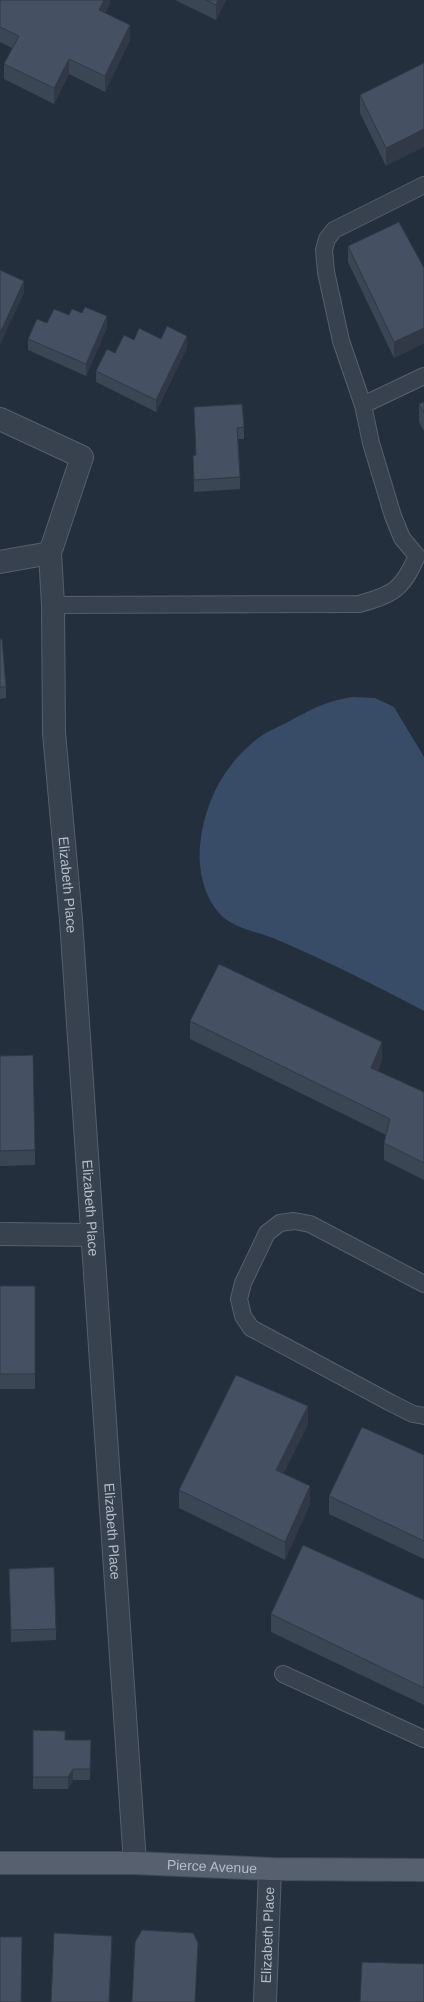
<svg xmlns="http://www.w3.org/2000/svg" width="424" height="2002" font-family="Arial,sans-serif">
  <style>
    .water { fill: #394c67 }
    .lines { fill: none; stroke-linecap: round; stroke-linejoin: round }
    .lane-casing { stroke: #565f6c; stroke-width: 18 }
    .street-casing { stroke: #565f6c; stroke-width: 24 }
    .primary-casing { stroke: #414a57; stroke-width: 24 }
    .lane { stroke: #38414e; stroke-width: 16 }
    .street { stroke: #38414e; stroke-width: 22 }
    .primary { stroke: #56606e; stroke-width: 22 }
    .wall { fill: #3b4654 }
    .shaded-wall { fill: #303945 }
    .building { fill: #455162; stroke: #303945 }
    .labels { text-anchor: middle; dominant-baseline: central; stroke-width: 3.5; stroke-linejoin: round; paint-order: stroke }
    .street-label { font-size: 14px; fill: #b4bcc9; stroke: #1d2633 }
  </style>
  <rect width="100%" height="100%" fill="#242f3e"/>
  <path class="water" d="M353,697L375,698L394,707L424,757V1011C377,986 329,962 280,941C261,932 237,930 222,916C204,898 198,870 200,846C204,803 223,766 257,739C266,732 278,727 288,722C312,709 326,701 353,697Z"/>
  <g class="lines">
    <defs>
      <path id="lane" d="M363,405L424,376
        M53,605L359,604C394,594 402,590 417,556L402,538L393,516L371,443L363,405L341,341L326,272L324,250L327,239L334,230L424,185
        M424,1284L310,1224L294,1221L280,1223L267,1233L243,1283L239,1299L243,1316L251,1328L391,1403L413,1414L424,1416
        M283,1674L424,1739"/>
      <g id="street">
        <path id="s1" d="M0,419L82,457L50,553L53,605L54,733L71,920L135,1863"/>
        <path d="M0,562L50,553"/>
        <path d="M0,1234L92,1235"/>
        <path id="s2" d="M265,2002L270,1869"/>
      </g>
      <g id="primary">
        <path id="s3" d="M0,1863H135L270,1869L424,1870"/>
      </g>
    </defs>
    <use href="#lane" class="lane-casing"/>
    <use href="#street" class="street-casing"/>
    <use href="#primary" class="primary-casing"/>
    <use href="#lane" class="lane"/>
    <use href="#street" class="street"/>
    <use href="#primary" class="primary"/>
  </g>
  <path class="wall" d="M0,0H110V3L105,13L130,40L105,92L69,74L54,104L4,79V64L12,48L0,42Z
    M175,0H226L216,20Z
    M424,63L386,166L360,113V95Z
    M348,246L424,268V343L394,358L348,262Z
    M69,315L107,328L86,376L28,350V339L47,323Z
    M161,339L187,348L156,412L96,382V371L115,353L134,340Z
    M424,402V431L419,422V404Z
    M194,407L244,427V439H238L240,477V489L194,492L193,456L196,455Z
    M0,639L6,687V698L0,699Z
    M190,1021L382,1060L378,1071L424,1092V1180L384,1160V1143L386,1135L190,1039Z
    M0,1056L35,1150V1165L0,1166Z
    M0,1286H35V1389H0Z
    M308,1424L283,1474L310,1504L285,1560L179,1508V1490Z
    M424,1455V1559L329,1514V1496Z
    M9,1569L56,1629V1640L11,1642Z
    M424,1600V1705L271,1632V1614Z
    M33,1730L65,1740H91L90,1780H73L68,1789H33Z"/>
  <path class="shaded-wall" d="M104,0H110V3L99,25V10Z
    M218,0H226L216,20V5Z
    M130,25V40L105,92V76Z
    M69,59V74L54,104V88Z
    M424,129V147L386,166V148Z
    M24,281V293L0,345V333Z
    M107,316V328L86,376V364Z
    M424,328V343L394,358V342Z
    M187,336V348L156,412V400Z
    M382,1042V1060L371,1085V1068Z
    M308,1406V1424L276,1488V1470Z
    M310,1486V1504L285,1560V1542Z
    M73,1769V1780L68,1789V1777Z
    M112,1936L110,2002H109Z
    M198,1943V1958L195,2002Z"/>
  <path class="building" d="M0,0H104L99,10L130,25L105,76L69,59L54,88L4,64L19,36L0,27Z
    M206,0H218L216,5Z
    M424,63V129L386,148L360,95Z
    M399,222L424,268V328L394,342L348,246Z
    M0,270L24,281L0,333Z
    M85,307L107,316L86,364L28,339L37,319L47,323L54,309L69,315L72,309L82,313Z
    M167,326L187,336L156,400L96,371L107,349L115,353L124,335L134,340L139,328L161,339Z
    M424,402V413L419,404Z
    M242,404L244,427L237,428L240,477L194,480L193,456L196,455L194,407Z
    M0,639H2L6,687H0Z
    M219,964L382,1042L371,1068L424,1092V1163L384,1143L390,1119L190,1021Z
    M33,1055L35,1150L0,1151V1056Z
    M0,1286H35V1374H0Z
    M236,1375L308,1406L276,1470L310,1486L285,1542L179,1490Z
    M362,1427L424,1455V1541L329,1496Z
    M303,1545L424,1600V1688L271,1614Z
    M54,1567L56,1629L11,1630L9,1569Z
    M33,1730L65,1731V1740H91L90,1769H73L68,1777H33Z
    M142,1930L193,1933L198,1943L195,2002H132L135,1942Z
    M54,1933L112,1936L109,2002H51Z
    M0,1937H22L21,2002H0Z
    M362,1962L424,1964V2002H360Z"/>
  <g class="labels">
    <g class="street-label">
      <text stroke="none"><textPath href="#s1" startOffset="524">Elizabeth Place</textPath></text>
      <text stroke="none"><textPath href="#s1" startOffset="848">Elizabeth Place</textPath></text>
      <text stroke="none"><textPath href="#s1" startOffset="1172">Elizabeth Place</textPath></text>
      <text stroke="none"><textPath href="#s3" startOffset="212">Pierce Avenue</textPath></text>
      <text stroke="none"><textPath href="#s2" startOffset="67">Elizabeth Place</textPath></text>
    </g>
  </g>
</svg>
